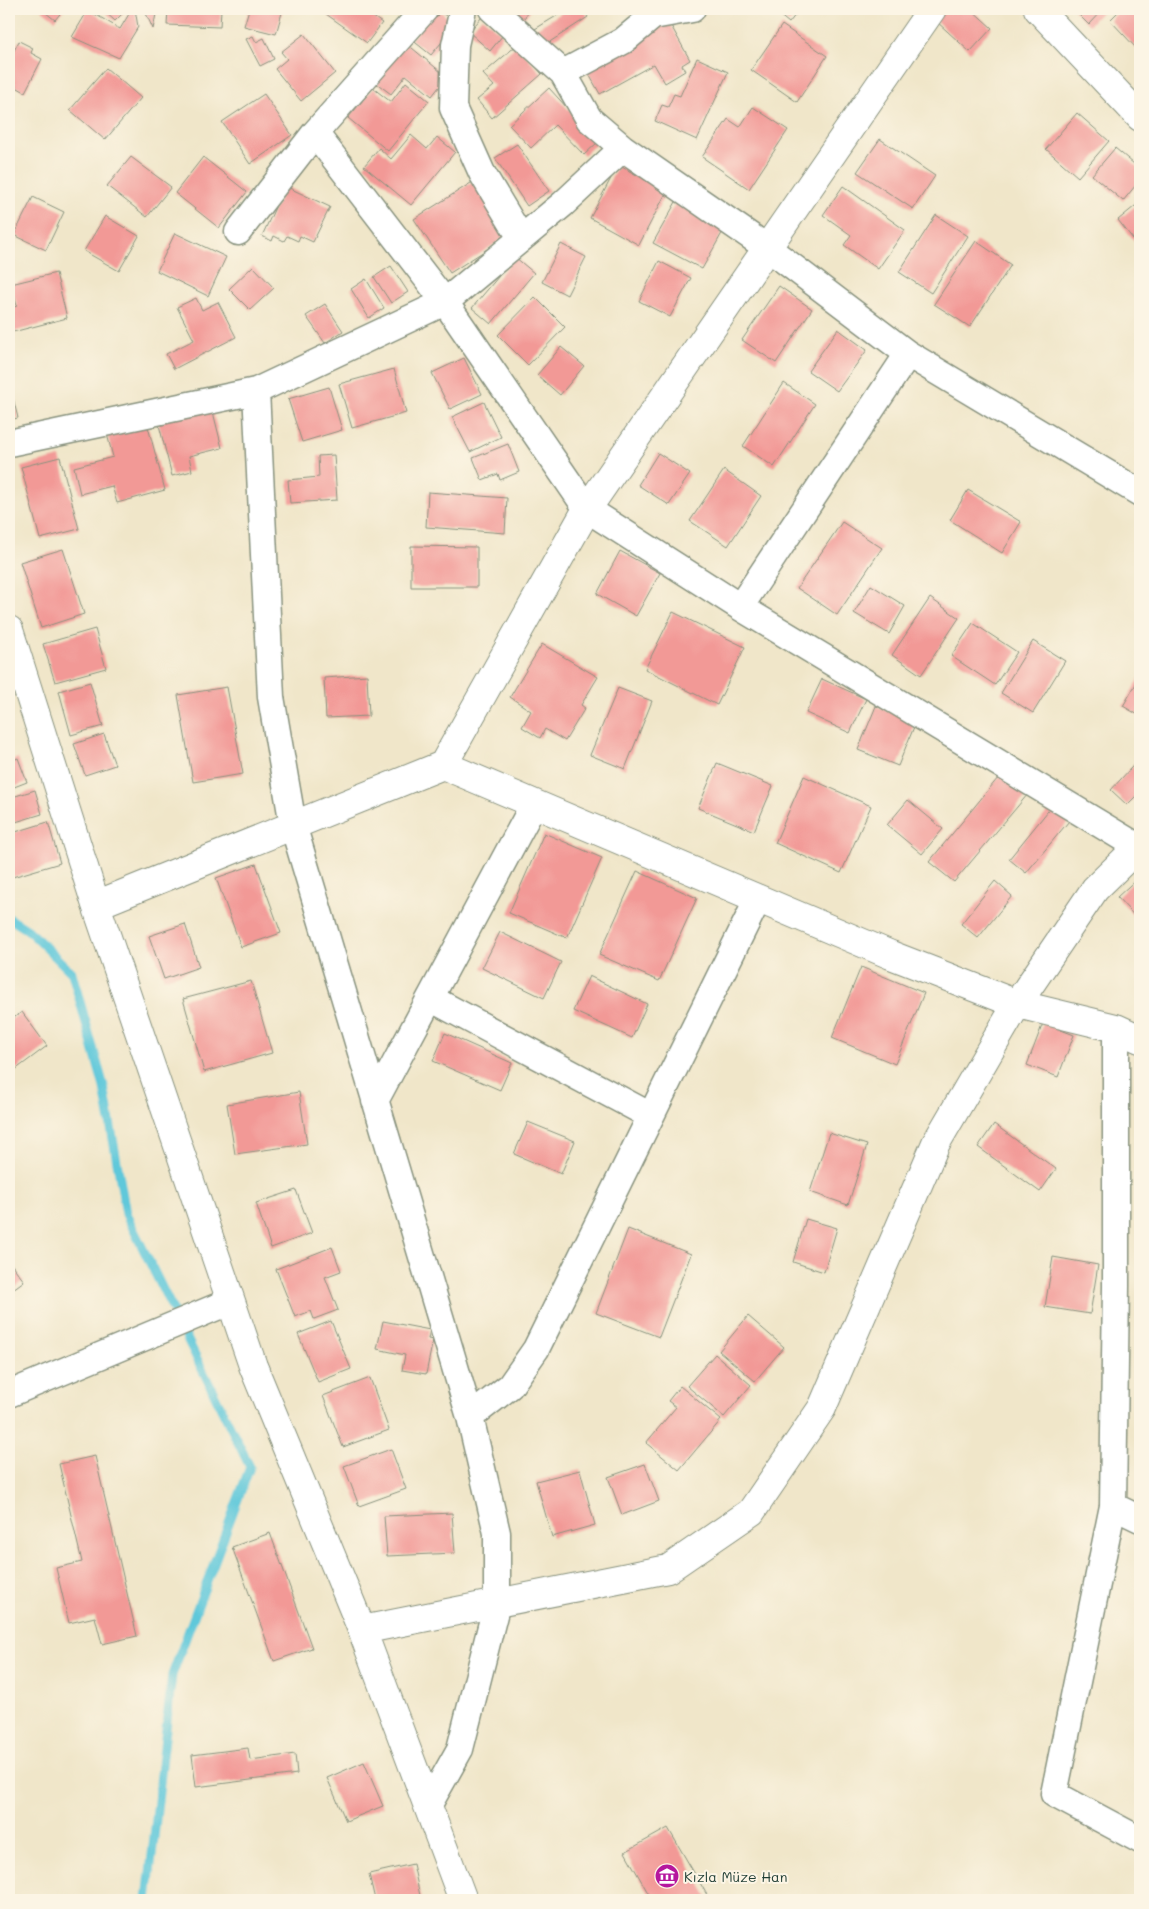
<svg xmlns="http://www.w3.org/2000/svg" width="1149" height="1909" font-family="Mali,sans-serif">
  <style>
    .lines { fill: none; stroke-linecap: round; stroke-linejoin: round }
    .stream { stroke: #5fc8da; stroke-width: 9 }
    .building { fill: #f29996 }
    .minor-casing { stroke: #88927e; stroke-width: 29 }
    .tertiary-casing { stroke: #88927e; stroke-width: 30 }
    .minor { stroke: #fff; stroke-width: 26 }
    .tertiary { stroke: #fff; stroke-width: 28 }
    .labels { text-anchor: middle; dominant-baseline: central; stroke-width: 4; stroke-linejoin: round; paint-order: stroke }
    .poi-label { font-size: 14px; fill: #1f3d34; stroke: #fcf5e5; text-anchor: start }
  </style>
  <rect width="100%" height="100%" fill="#fcf5e5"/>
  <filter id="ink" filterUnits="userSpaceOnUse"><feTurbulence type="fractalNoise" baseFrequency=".02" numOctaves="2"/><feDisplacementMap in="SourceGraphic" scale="10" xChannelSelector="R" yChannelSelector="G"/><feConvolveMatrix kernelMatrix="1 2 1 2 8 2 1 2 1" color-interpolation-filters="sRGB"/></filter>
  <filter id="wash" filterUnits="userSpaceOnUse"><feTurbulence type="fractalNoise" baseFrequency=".0096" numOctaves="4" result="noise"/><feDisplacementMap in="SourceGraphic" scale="20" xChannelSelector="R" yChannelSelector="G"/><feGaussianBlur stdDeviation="1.12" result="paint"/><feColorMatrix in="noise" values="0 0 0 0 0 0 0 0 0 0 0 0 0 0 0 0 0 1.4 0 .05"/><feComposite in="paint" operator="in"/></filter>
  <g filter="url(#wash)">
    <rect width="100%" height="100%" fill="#f0e6c9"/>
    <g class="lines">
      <path class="stream" d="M9,918L28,930L72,973L104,1087L126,1214L250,1467L172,1675L147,1900"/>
    </g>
    <g id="blocks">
      <path class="building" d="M41,9H64L55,20Z
        M102,9H127L115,21Z
        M132,9H135L138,27L119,58L72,37L88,10L120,29Z
        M144,9H157L153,29Z
        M168,9H221L220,27L167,25Z
        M249,9H283L276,34L244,26Z
        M330,9H362L382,23L367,43L326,14Z
        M438,9L456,25L431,55L411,39Z
        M511,9H532L523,19Z
        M568,9H583L588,17L545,45L535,29Z
        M772,9H800L789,23Z
        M947,9H971L992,28L970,52L936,21Z
        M1073,9H1104L1089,25Z
        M1121,9H1140V46L1137,49L1110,20Z
        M482,17L503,35L490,51L469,32Z
        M669,22L690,60L682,65L685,71L665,83L654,64L600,94L586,69Z
        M782,25L827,56L797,102L751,70Z
        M304,34L335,73L301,101L275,69L287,59L281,52Z
        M253,36L256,42L264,38L274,59L260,66L246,39Z
        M19,41L33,48L31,53L42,59L25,92L9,83V60Z
        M406,43L447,77L432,96L406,75L391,94L375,82Z
        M517,45L542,74L492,118L477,100L494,86L483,74Z
        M697,58L728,72L697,140L655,121L662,105L668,107L674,94L680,96Z
        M106,68L141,98L105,140L70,110Z
        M406,82L429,101L388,151L348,118L373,88L391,102Z
        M549,88L598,142L584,155L555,125L531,148L509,125Z
        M264,94L292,135L250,164L222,122Z
        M753,107L788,130L749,189L702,157L728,119L740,127Z
        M1077,113L1109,141L1078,177L1046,149Z
        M411,135L427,149L437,137L455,152L411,205L364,166L379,148L391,159Z
        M880,139L935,176L913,209L857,172Z
        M517,144L549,191L527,206L495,158Z
        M1115,148L1140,169V180L1123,201L1092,175Z
        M131,157L171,187L147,217L107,186Z
        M203,157L247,192L219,228L175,193Z
        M618,165L667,191L639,245L590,218Z
        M474,181L509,235L450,273L414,219Z
        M285,186L330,207L313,242L300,236L298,241L287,236L284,241L274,236L272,241L262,236Z
        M843,186L905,230L878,269L844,245L851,235L823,215Z
        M33,197L64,212L46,250L14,235Z
        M677,200L726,226L702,269L653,243Z
        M1140,202V241L1137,244L1118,220Z
        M936,215L968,236L931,293L899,272Z
        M105,216L139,236L119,271L84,251Z
        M175,233L226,257L208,296L157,271Z
        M976,241L1011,265L970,327L934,304Z
        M561,244L586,257L567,295L542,282Z
        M515,257L534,273L491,324L472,308Z
        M659,261L691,278L670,317L639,301Z
        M253,266L274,288L250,310L229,289Z
        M391,266L408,292L391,303L374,277Z
        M56,273L67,318L9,333V308L17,306L11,284Z
        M366,279L384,308L369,318L351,289Z
        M779,286L812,309L776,363L742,340Z
        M535,297L565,327L528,365L498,335Z
        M196,298L202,310L218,302L236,337L174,369L166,354L194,340L177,307Z
        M325,304L343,331L325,343L306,316Z
        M838,329L867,350L837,391L808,371Z
        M561,347L584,366L560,395L537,375Z
        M464,358L482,394L450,409L432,373Z
        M394,369L406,413L352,428L339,384Z
        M9,382L18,418L9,420Z
        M784,383L815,404L774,467L743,446Z
        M329,387L342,430L302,442L288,399Z
        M484,402L501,437L470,452L452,417Z
        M212,408L222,448L189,456L192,471L172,476L158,421Z
        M147,423L165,490L117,503L112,486L80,494L74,467L113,457L107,434Z
        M508,444L519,472L500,480L498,474L482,480L473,458Z
        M658,453L690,474L669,505L638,485Z
        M334,455L337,500L290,503L288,480L319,477L318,456Z
        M60,457L79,529L40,539L21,467Z
        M724,470L761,496L728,546L690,521Z
        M968,490L1021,522L1002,553L950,520Z
        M428,492L507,498L505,533L426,527Z
        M842,522L882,548L837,615L797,588Z
        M411,546L477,547V587H411Z
        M63,549L84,614L41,628L20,562Z
        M620,551L660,573L636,616L597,594Z
        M871,585L905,606L889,634L854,613Z
        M930,598L959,618L921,675L892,655Z
        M673,612L745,647L717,705L645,669Z
        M973,623L1017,652L995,685L951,656Z
        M95,629L106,668L55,682L43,644Z
        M1033,641L1065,661L1033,713L1001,693Z
        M542,644L598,677L581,705L585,708L565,741L545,729L540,738L522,727L531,711L510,697Z
        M367,675L369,716L326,718L324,678Z
        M1140,677V716L1123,706Z
        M822,679L866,699L850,733L806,713Z
        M90,682L103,726L71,735L59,691Z
        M227,687L243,774L193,782L178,695Z
        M618,688L652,701L625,769L590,755Z
        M876,706L916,722L898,766L858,750Z
        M104,734L115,765L85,775L74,744Z
        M18,758L27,782L9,789V762Z
        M1140,758V792L1127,805L1111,790Z
        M717,763L773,786L754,831L698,808Z
        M1003,772L1028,794L954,882L929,862Z
        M804,776L871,806L841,873L775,843Z
        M35,790L42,814L9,824V798Z
        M908,800L943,829L922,854L887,825Z
        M1052,806L1069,821L1026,873L1009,859Z
        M48,822L60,863L9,878V834Z
        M544,833L602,858L567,938L509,913Z
        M256,864L281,933L241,947L216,878Z
        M637,871L697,898L659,981L599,955Z
        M1140,876V922L1117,897Z
        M995,881L1012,896L978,938L961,924Z
        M185,924L199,967L164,979L149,936Z
        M500,932L561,962L544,998L482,968Z
        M861,967L924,993L895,1064L832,1038Z
        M589,976L647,1004L632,1038L573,1011Z
        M251,981L272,1053L204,1072L183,999Z
        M22,1012L47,1046L15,1070L9,1061V1021Z
        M1043,1023L1074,1035L1058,1077L1027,1065Z
        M445,1033L512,1063L500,1090L433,1061Z
        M299,1092L307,1144L235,1154L227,1104Z
        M528,1122L575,1141L561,1174L514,1154Z
        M994,1124L1056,1169L1040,1192L978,1147Z
        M829,1133L867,1145L848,1205L810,1192Z
        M296,1190L312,1233L271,1248L256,1203Z
        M806,1219L837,1228L824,1272L793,1262Z
        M628,1229L691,1254L659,1337L596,1313Z
        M332,1247L341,1271L325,1277L338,1310L314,1319L311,1311L295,1317L276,1269Z
        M1053,1257L1098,1265L1090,1314L1045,1307Z
        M9,1261L24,1281L9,1292Z
        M748,1316L784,1347L755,1381L719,1351Z
        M331,1321L351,1369L318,1382L298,1334Z
        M383,1321L430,1330L428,1339L433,1340L426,1374L402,1370L405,1355L377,1349Z
        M715,1354L751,1385L724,1417L687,1386Z
        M370,1378L389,1430L343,1447L323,1396Z
        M680,1386L721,1420L679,1470L646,1443L676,1407L668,1401Z
        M391,1449L406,1489L359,1506L344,1466Z
        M95,1456L137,1636L102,1644L95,1617L69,1623L56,1568L82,1562L59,1464Z
        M645,1464L659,1501L622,1515L608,1477Z
        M580,1470L595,1525L552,1537L536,1481Z
        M452,1513L455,1553L387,1556L384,1516Z
        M270,1533L312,1648L274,1661L232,1547Z
        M1139,1705L1140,1706V1736L1136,1732Z
        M248,1748L250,1760L295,1754L297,1774L196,1787L192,1755Z
        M364,1762L383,1806L346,1821L327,1778Z
        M668,1828L710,1900H652L625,1852Z
        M413,1864L421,1900H375L369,1874Z"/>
    </g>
  </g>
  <g filter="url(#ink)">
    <use href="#blocks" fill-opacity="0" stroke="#88927e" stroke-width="1"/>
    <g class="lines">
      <defs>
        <path id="minor" d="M463,9L455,45L453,108L482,173L521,238
          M492,9L563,73L589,119L623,148L769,249L908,354L1140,493
          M563,73L623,41L653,16L692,9
          M315,133L445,302L587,509L740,607L1138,847
          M238,232L315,133L425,9
          M256,391L271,697L293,825L470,1417L497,1533V1603L460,1749L428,1806
          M9,443L256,391L445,302L563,204L623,148
          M740,607L908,354
          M430,998L651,1116
          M1116,1028V1286L1113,1506L1054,1794L1140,1840
          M375,1101L534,804
          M9,1394L231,1301
          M470,1417L510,1386L536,1349L758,899
          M1113,1506L1140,1519"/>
        <path id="tertiary" d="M1038,9L1140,117
          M9,630L96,905L253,1366L362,1630L463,1900
          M443,765L891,955L1017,1004L1116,1028L1140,1039
          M96,905L443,765L587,509L932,9
          M362,1630L668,1569L751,1512L822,1408L936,1143L1017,1004L1095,889L1140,845"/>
      </defs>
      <use href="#minor" class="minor-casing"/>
      <use href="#tertiary" class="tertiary-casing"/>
      <use href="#minor" class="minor"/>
      <use href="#tertiary" class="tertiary"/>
    </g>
  </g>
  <defs>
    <symbol id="museum-disc" viewBox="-11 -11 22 22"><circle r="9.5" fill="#b5179e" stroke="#fcf5e5"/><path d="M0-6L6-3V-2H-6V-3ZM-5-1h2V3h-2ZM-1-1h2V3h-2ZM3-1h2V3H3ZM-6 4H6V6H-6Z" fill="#fff"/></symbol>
  </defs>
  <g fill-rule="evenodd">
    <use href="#museum-disc" x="653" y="1862" width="28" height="28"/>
  </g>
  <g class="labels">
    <g class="poi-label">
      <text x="684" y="1876">Kızla Müze Han</text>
    </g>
  </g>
  <rect width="1149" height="1909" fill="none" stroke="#fcf5e5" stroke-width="30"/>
</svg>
